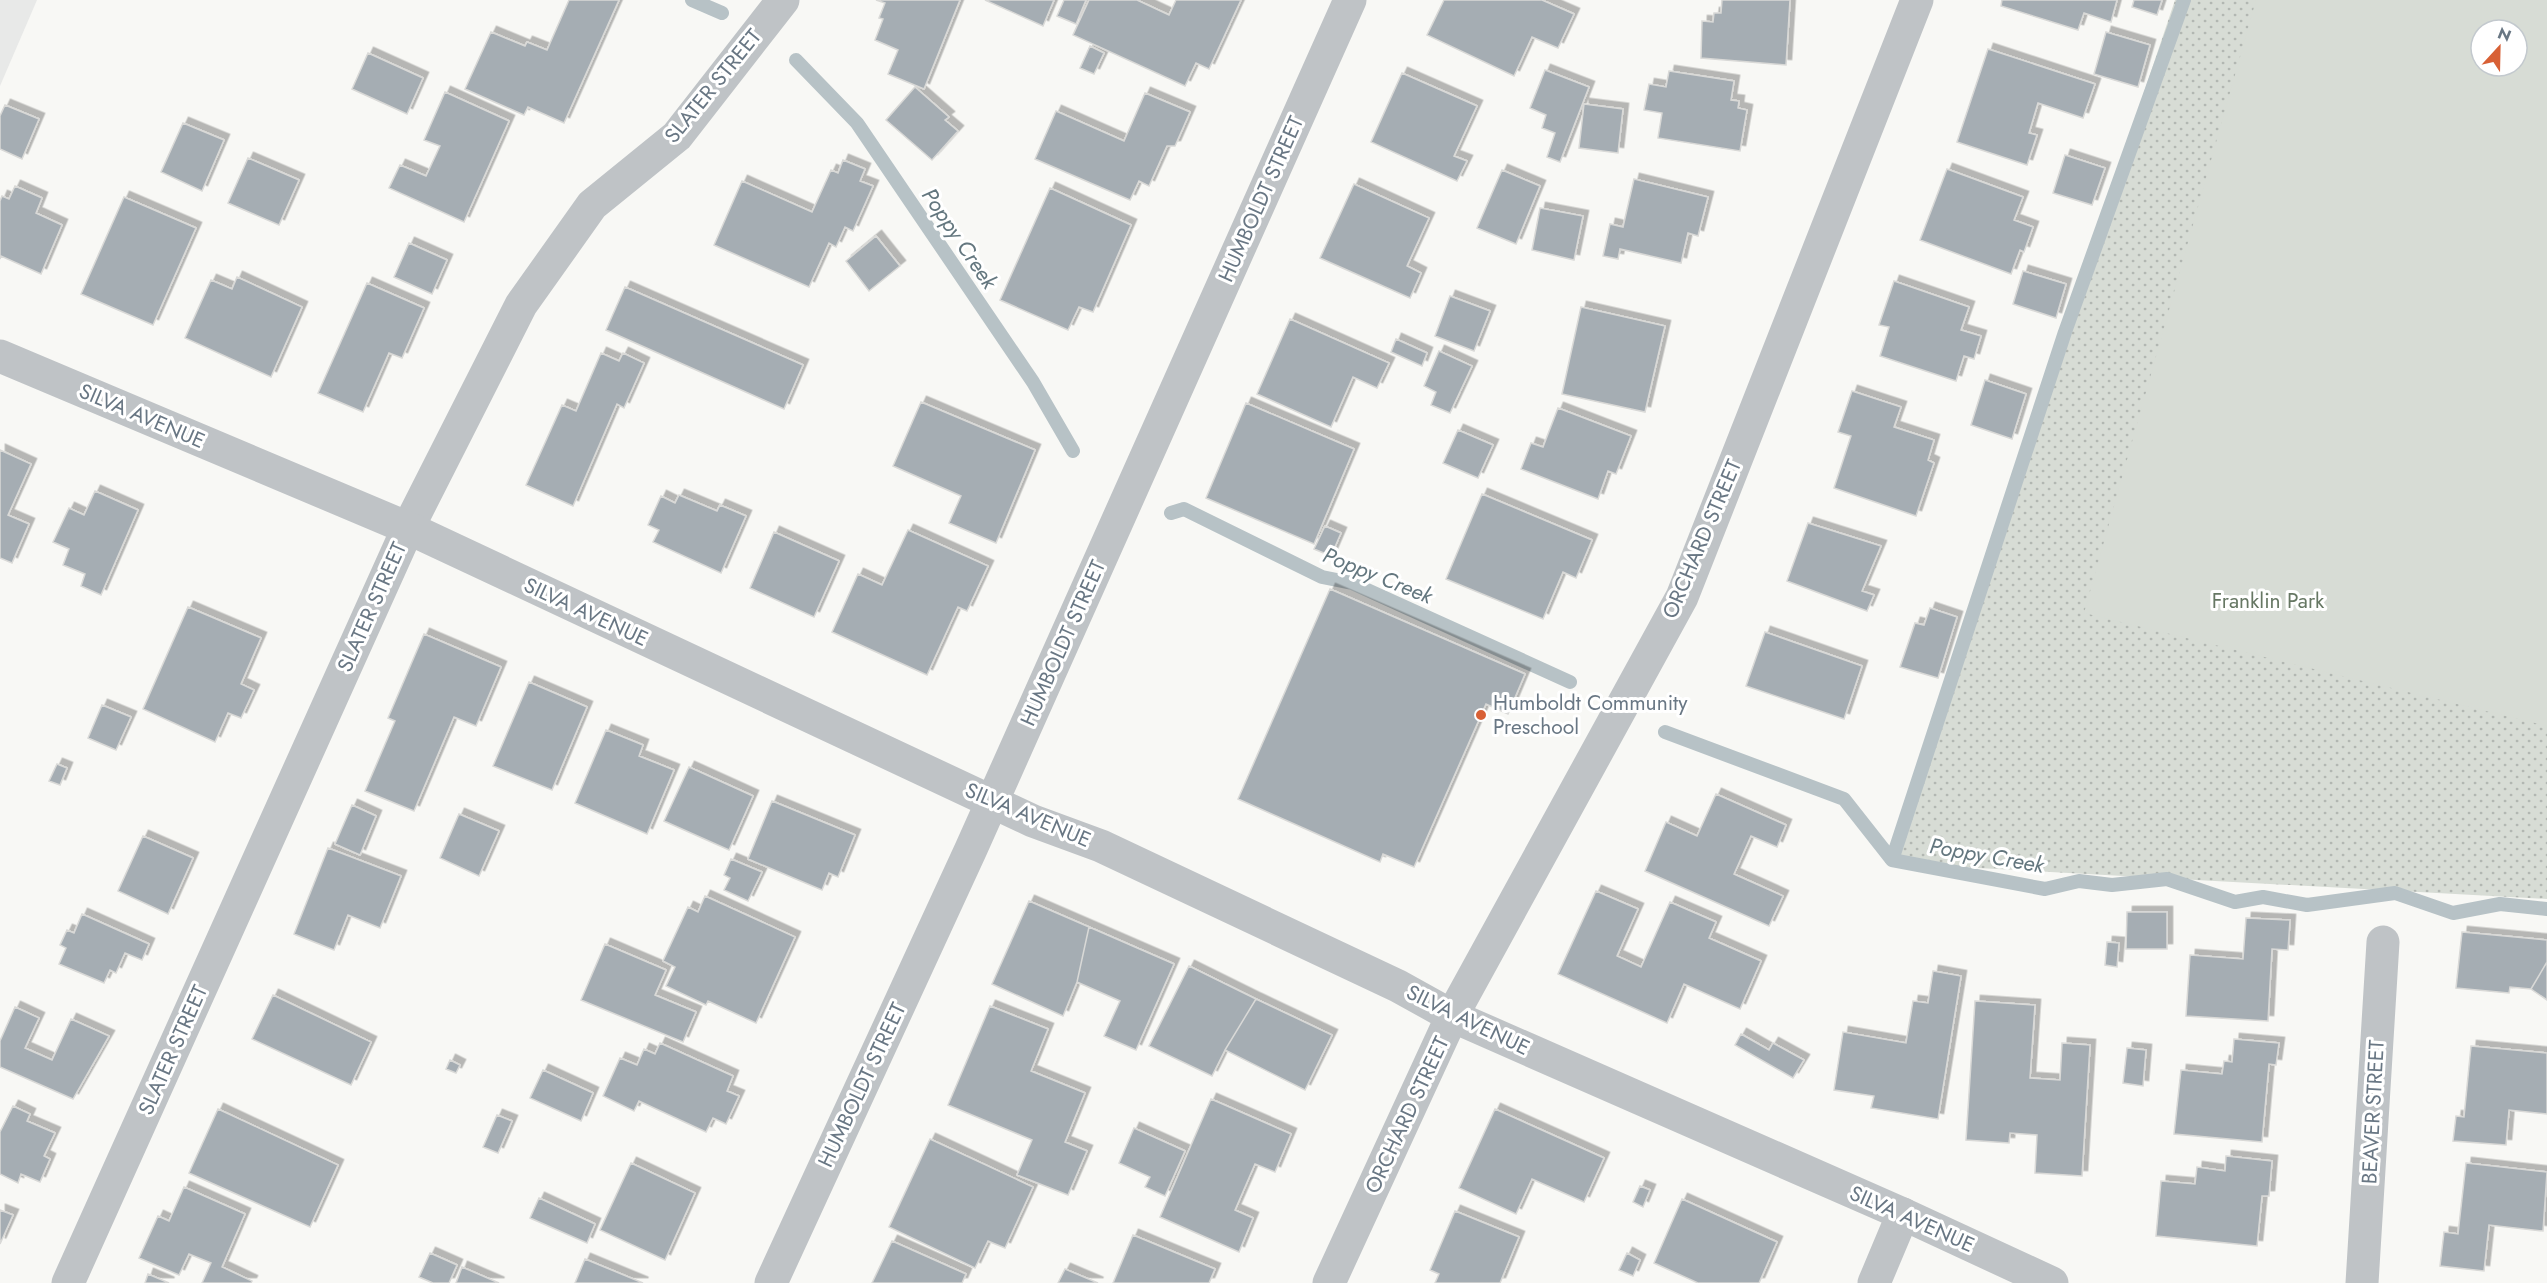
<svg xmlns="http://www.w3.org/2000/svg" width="2547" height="1283" font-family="Jost,sans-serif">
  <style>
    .built { fill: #e8e9e8 }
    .grass { fill: url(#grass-dots); fill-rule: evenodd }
    .pitch { fill: #d7dcd5; fill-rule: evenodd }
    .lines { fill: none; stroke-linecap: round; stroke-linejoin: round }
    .stream { stroke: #b7c2c6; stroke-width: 14 }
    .building { fill: #a5adb3; stroke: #d9d9d7; stroke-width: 1.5; filter: url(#shadow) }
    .minor { stroke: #bfc3c6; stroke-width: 33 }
    .tertiary { stroke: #bfc3c6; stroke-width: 33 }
    .poi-dot { fill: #d86035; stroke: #fff; stroke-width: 2 }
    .labels { text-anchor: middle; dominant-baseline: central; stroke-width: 6; stroke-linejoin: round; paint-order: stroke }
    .street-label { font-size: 21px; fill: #697784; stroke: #fff }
    .park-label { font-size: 21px; fill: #667763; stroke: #fff }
    .poi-label { font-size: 21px; fill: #697784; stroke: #fff; text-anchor: start }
    .water-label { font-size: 22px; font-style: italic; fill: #64777f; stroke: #fff }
  </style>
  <defs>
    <pattern id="grass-dots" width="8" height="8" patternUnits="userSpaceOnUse" patternTransform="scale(1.5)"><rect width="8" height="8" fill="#d7dcd5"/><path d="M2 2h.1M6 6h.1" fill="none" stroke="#b2b7b2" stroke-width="1.8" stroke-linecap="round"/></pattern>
    <filter id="shadow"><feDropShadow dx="5.5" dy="-5.5" stdDeviation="0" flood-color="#0004"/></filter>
  </defs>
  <rect width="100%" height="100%" fill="#f8f8f5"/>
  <path class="built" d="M0,0H37L0,86Z"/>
  <path class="grass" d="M2175,0H2547V899L1885,863ZM2481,30H2517V66H2481Z"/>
  <path class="pitch" d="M2256,0H2547V726L2084,613ZM2481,30H2517V66H2481Z"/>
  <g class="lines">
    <path class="stream" d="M692,0L722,13
      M796,60L857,123L1033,382L1073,451
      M1171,513L1184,509L1322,577L1352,583L1570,682
      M1665,732L1844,799L1892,860L2045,889L2079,881L2112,885L2167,879L2235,902L2263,897L2307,905L2395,893L2453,913L2500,904L2547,909
      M1892,860L2065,332L2184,0"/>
  </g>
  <path class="building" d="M569,0H619L564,123L528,107L524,115L465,89L491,32L525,46L527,42L547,50Z
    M876,0H960L924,89L888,74L898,50L875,40L883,19L879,18L885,3Z
    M985,0H1054L1043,26Z
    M1064,0H1086L1076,24L1057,16Z
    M1089,0H1137L1169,15L1176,0H1241L1209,69L1196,63L1185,86L1073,35Z
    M1444,0H1542L1574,14L1558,48L1532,37L1514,76L1427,35Z
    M1722,0H1790L1786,65L1701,58L1702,21L1713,22L1714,13H1721Z
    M2002,0H2117L2111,22L2084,13L2078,30L2001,6Z
    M2134,0H2162L2157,15L2132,7Z
    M2106,32L2150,45L2138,87L2094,74Z
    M1090,46L1104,53L1094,74L1080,68Z
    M1988,49L2095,84L2083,118L2038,103L2029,133L2037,135L2027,165L1957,142Z
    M368,53L423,78L407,114L352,89Z
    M1545,70L1589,87L1560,162L1547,157L1555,133L1542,128L1546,115L1530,108Z
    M1669,71L1734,81L1731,100L1739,101L1738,108L1747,110L1740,151L1658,138L1662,113L1644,110L1649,84L1666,87Z
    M1402,73L1477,106L1454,156L1467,161L1457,181L1371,142Z
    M915,87L949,117L945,120L958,131L932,160L886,120Z
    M445,92L509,121L464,222L389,188L400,165L426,176L440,146L424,140Z
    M1145,93L1190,112L1175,146H1167L1149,186L1139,181L1130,200L1035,159L1056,111L1124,141Z
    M1584,104L1623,109L1618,153L1579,148Z
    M5,105L39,119L22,159L0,149V116Z
    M183,123L224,140L202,191L161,172Z
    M2065,155L2105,168L2092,205L2053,193Z
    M248,158L299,180L279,225L228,203Z
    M843,160L865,169L860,181L873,186L853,231L845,227L836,247L829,243L809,287L714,245L742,181L812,212L831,170L838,173Z
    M1947,169L2023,197L2014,220L2033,227L2024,252L2020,250L2011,274L1920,240Z
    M1502,170L1540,186L1516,244L1477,228Z
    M1634,179L1708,197L1698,236L1688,233L1681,263L1620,249L1618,259L1603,256L1610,224L1623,227Z
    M1354,184L1429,218L1407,266L1421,273L1410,298L1320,258Z
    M15,186L42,198L36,213L62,225L41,274L1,256L0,259V201L2,196L9,199Z
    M1050,188L1131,225L1093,312L1079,307L1068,330L1000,300Z
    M124,197L196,228L153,325L81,294Z
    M1540,208L1583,216L1574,260L1532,250Z
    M876,236L900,266L869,291L846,261Z
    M409,243L447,260L432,294L394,277Z
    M2023,271L2066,284L2056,318L2013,304Z
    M237,277L302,307L271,377L185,338L211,280L232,289Z
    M1894,281L1969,307L1961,330L1981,336L1974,359L1964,356L1956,381L1880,356L1889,327L1879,325Z
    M367,283L424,308L402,358L389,353L363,412L318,393Z
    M625,287L803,365L784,409L606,330Z
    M1450,296L1490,311L1474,351L1435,336Z
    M1581,307L1665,326L1645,412L1562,394Z
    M1290,319L1389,363L1377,388L1353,377L1331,427L1257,394Z
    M1396,339L1427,353L1422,366L1391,352Z
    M1439,351L1472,366L1450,413L1431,405L1436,392L1424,386Z
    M601,353L619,361L623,353L644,363L624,408L617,404L573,506L526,485L562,405L576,411Z
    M1985,380L2026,394L2012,439L1971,425Z
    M1852,391L1901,407L1894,427L1934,440L1928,460L1934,463L1916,516L1834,488L1851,436L1838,432Z
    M921,402L1035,450L996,543L949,523L961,496L893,466Z
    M1246,403L1354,449L1314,544L1206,498Z
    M1558,408L1631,436L1616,474L1608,471L1598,499L1521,469L1531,443L1543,447Z
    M1458,430L1493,445L1478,478L1443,463Z
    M0,450L31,464L8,515L29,524L12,563L0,558Z
    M95,491L138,510L101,595L81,586L85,574L63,565L69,549L53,542L69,508L84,515Z
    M1482,494L1592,540L1576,578L1563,572L1543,619L1446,579Z
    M679,495L717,511L720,505L746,516L721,573L653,542L659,530L648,525L661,496L675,503Z
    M1808,523L1881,546L1862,591L1874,595L1867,611L1787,581Z
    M1325,526L1341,533L1331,556L1314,549Z
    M908,530L988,566L967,611L958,607L927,675L832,632L858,574L882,585Z
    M774,532L839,561L814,617L750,588Z
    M1330,589L1525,674L1508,714L1486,704L1414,867L1383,854L1380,862L1238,799Z
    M188,607L261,638L241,684L254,690L241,718L228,713L215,742L143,709Z
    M1930,608L1957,617L1938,678L1900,667L1915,623L1924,625Z
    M1765,632L1862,666L1844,719L1746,686Z
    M424,634L501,667L476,726L454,717L414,811L365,791L395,721L388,718Z
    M529,682L587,707L552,790L493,766Z
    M102,705L131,717L116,750L88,738Z
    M606,730L643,745L639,756L674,770L647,834L575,803Z
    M57,764L67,768L60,785L49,781Z
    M689,767L753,796L729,850L664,821Z
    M1716,794L1786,825L1777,847L1751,836L1734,874L1783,896L1769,926L1645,871L1666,822L1697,836Z
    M772,801L855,835L838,877L829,873L822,890L748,859Z
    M352,805L376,816L360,855L335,844Z
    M459,814L499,831L479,876L440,858Z
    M143,836L193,858L168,914L118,891Z
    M328,848L401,876L380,928L348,915L334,950L294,934Z
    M731,859L762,872L748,901L724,890L730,878L724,875Z
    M1596,891L1638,909L1617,956L1641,967L1670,902L1716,922L1709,938L1761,961L1740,1009L1684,984L1667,1023L1558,974Z
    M705,896L795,937L756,1023L708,1001L706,1005L666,986L675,967L663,961L688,907L698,912Z
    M1029,901L1089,927L1077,982L1063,1016L992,984Z
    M2127,912H2167V949H2126Z
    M82,914L149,944L142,960L125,953L116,973L110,970L104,983L59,964L66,948L60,945L67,930L74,933Z
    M2246,918L2290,920L2288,950L2272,949L2268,1021L2186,1016L2190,955L2243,959Z
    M1089,927L1174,964L1136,1050L1104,1036L1120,1001L1077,982Z
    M2462,932L2547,940V962L2531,989L2510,987L2509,993L2456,988Z
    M2107,942L2119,943L2117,967L2105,965Z
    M605,944L666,970L655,995L696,1012L683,1042L581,1000Z
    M2547,962V1000L2531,989Z
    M1189,966L1256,999L1225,1050L1212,1076L1149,1046Z
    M1933,971L1961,976L1938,1119L1871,1108L1874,1096L1834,1090L1843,1032L1906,1043L1913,1001L1928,1003Z
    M273,995L371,1042L351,1085L252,1039Z
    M1256,999L1332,1035L1305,1090L1225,1050Z
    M1975,1001L2035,1005L2030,1078L2060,1080L2062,1043L2090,1045L2082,1176L2035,1173L2037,1135L2010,1133L2009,1143L1966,1140Z
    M990,1006L1048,1029L1031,1071L1085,1093L1065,1142L1087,1151L1068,1195L1017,1175L1032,1140L948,1105Z
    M15,1007L39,1018L25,1048L52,1060L71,1019L109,1036L73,1099L0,1067V1041Z
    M1741,1034L1769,1050L1773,1043L1804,1060L1793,1078L1735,1045Z
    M2234,1039L2279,1043L2276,1065L2269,1064L2262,1142L2174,1134L2181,1070L2222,1074L2224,1061L2232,1062Z
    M660,1043L733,1076L727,1091L739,1096L726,1124L713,1118L706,1132L639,1101L634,1111L603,1096L620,1058L637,1065L644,1049L655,1054Z
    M2471,1046L2547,1053V1114L2509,1110L2506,1145L2453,1141L2456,1116L2464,1117Z
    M2127,1048L2146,1050L2143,1086L2123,1083Z
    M450,1060L460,1065L456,1073L446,1069Z
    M543,1070L593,1093L581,1121L530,1098Z
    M1211,1099L1291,1134L1275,1172L1255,1164L1235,1210L1253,1218L1239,1252L1160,1217Z
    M13,1106L30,1114L27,1121L55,1133L44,1156L50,1159L40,1182L21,1174L18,1183L0,1174V1132Z
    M218,1109L338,1165L310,1227L189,1173Z
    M1495,1109L1604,1158L1584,1202L1532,1179L1516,1214L1459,1188Z
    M497,1115L512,1121L498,1153L483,1147Z
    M1134,1128L1185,1151L1165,1196L1145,1187L1150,1177L1119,1163Z
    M930,1139L1033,1187L1005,1248L988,1241L975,1268L889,1227Z
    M2226,1156L2272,1161L2269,1196H2262L2257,1246L2156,1236L2161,1181L2195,1184L2197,1167L2225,1171Z
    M631,1163L695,1193L665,1260L600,1230Z
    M2466,1163L2547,1172L2543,1231L2489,1225L2484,1271L2440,1266L2444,1232L2458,1234Z
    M1640,1186L1650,1190L1643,1207L1633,1202Z
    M184,1187L245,1214L222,1267L252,1281L251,1283H202L211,1263L189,1254L179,1275L139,1258L158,1216L169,1221Z
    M539,1198L595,1224L587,1243L530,1218Z
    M1682,1199L1777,1242L1759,1283H1698L1654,1263Z
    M0,1210L13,1215L0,1244Z
    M1455,1211L1519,1237L1500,1283H1435L1439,1274L1430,1270Z
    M1133,1235L1215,1269L1209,1283H1113Z
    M892,1241L966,1274L962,1283H872Z
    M430,1253L457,1265L449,1283H433L419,1277Z
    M1627,1253L1640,1260L1633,1276L1619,1270Z
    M585,1259L643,1283H575Z
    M462,1267L499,1283H456Z
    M1065,1269L1098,1283H1058Z
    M148,1274L169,1283H145Z"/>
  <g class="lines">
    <path class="minor" d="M68,1283L408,528L521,305L592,205L677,136L783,0
      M1329,1283L1452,1016L1682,597L1917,0
      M1874,1283L1903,1214
      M2362,1283L2383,942"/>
    <path class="tertiary" d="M0,356L408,528L1033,821L1101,846L1398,986L1452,1016L1903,1214L2052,1283
      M771,1283L971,849L1350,0"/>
  </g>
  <circle class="poi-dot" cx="1481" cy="715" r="6"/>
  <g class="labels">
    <g class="street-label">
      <text transform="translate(713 86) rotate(-51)">SLATER STREET</text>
      <text transform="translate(1261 199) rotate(-66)">HUMBOLDT STREET</text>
      <text transform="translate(142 416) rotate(23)">SILVA AVENUE</text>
      <text transform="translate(1702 539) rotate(-67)">ORCHARD STREET</text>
      <text transform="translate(372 607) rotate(-66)">SLATER STREET</text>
      <text transform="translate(586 612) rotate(25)">SILVA AVENUE</text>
      <text transform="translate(1063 643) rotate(-66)">HUMBOLDT STREET</text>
      <text transform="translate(1028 815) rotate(23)">SILVA AVENUE</text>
      <text transform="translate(1468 1020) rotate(26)">SILVA AVENUE</text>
      <text transform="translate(173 1050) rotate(-66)">SLATER STREET</text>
      <text transform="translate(862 1085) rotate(-65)">HUMBOLDT STREET</text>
      <text transform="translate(2373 1112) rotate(-87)">BEAVER STREET</text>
      <text transform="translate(1407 1115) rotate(-65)">ORCHARD STREET</text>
      <text transform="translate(1912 1219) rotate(24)">SILVA AVENUE</text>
    </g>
    <g class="park-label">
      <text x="2268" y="601">Franklin Park</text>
    </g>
    <g class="poi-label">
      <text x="1493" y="703">Humboldt Community<tspan x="1493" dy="24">Preschool</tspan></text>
    </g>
    <g class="water-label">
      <text transform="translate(960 238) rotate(56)">Poppy Creek</text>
      <text transform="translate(1378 575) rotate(22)">Poppy Creek</text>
      <text transform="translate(1987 855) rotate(10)">Poppy Creek</text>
    </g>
  </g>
  <g transform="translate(2499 48) rotate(22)"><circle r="28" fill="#ffffff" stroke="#c3c9ce" stroke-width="1.5"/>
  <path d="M0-4.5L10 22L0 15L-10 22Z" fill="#d86035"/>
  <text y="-9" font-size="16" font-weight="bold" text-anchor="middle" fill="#697784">N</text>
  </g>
</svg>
